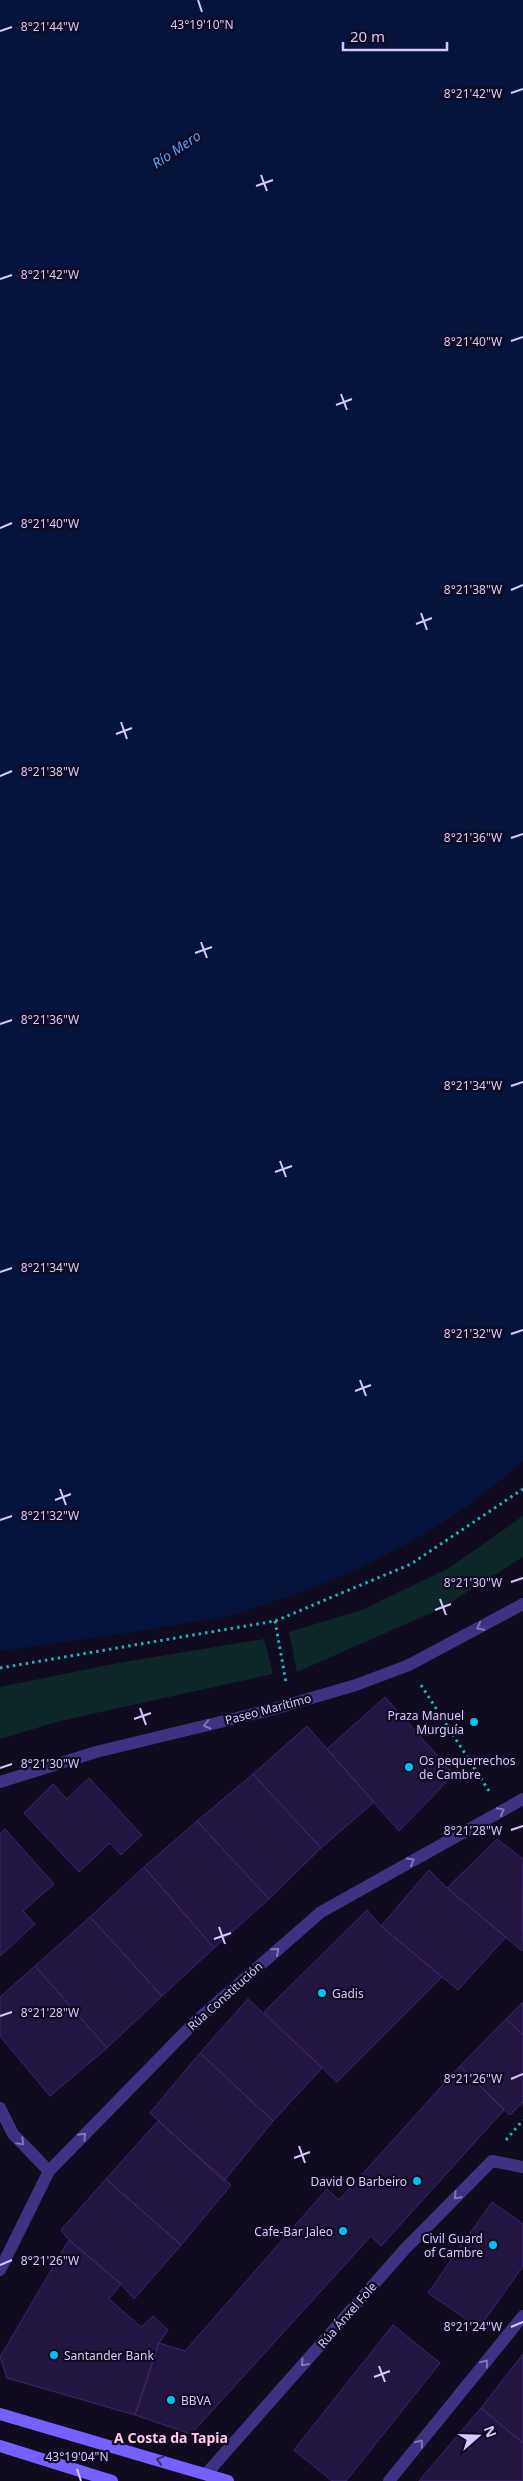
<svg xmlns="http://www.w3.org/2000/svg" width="523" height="2481" font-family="'Noto Sans',sans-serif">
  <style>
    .green { fill: #0d2729 }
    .water { fill: #05133d }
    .building { fill: #231541; stroke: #3c266f }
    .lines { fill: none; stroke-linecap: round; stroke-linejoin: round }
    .path { stroke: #24b0b7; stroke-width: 3; stroke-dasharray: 2.5 4; stroke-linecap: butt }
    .street { stroke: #3e3282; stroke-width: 12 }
    .secondary { stroke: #7660ff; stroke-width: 12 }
    .oneway { stroke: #8276ba }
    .oneway2 { stroke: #392d79 }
    .ticks { fill: none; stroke: #d5c9ff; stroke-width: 2 }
    .poi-dot { fill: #00c0f4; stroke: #100b1f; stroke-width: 2 }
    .labels { text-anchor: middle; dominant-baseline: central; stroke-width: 4.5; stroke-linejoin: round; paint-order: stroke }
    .street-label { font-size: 12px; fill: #d5c9ff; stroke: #100b1f }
    .poi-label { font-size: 12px; fill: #d5c9ff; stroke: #100b1f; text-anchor: end }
    .water-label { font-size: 14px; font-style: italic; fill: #579eff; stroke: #100b1f }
    .neighbourhood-label { font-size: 14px; font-weight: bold; fill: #ffcbe6; stroke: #100b1f }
    .ticks-label { font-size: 12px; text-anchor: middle; fill: #d5c9ff; stroke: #100b1f; stroke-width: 4.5; stroke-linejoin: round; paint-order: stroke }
  </style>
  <rect width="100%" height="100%" fill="#100b1f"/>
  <path class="green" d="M523,1516V1557L440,1609L297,1672L289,1632L362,1610L449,1568Z
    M264,1639L273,1674L60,1721L0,1739V1687L118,1663Z"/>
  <path class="water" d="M0,0H523V1461C444,1534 341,1583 239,1613C219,1619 196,1621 176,1625C117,1635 59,1643 0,1651Z"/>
  <path class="building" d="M385,1697L454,1774L399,1831L327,1749Z
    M307,1726L374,1802L321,1848L253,1774Z
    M253,1774L321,1848L269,1899L197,1821Z
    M89,1778L142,1835L121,1855L110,1843L79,1872L24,1813L53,1784L67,1799Z
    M197,1821L269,1899L214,1948L144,1867Z
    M5,1829L54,1884L23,1911L35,1924L0,1956V1834Z
    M497,1839L523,1859L522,1951L447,1888Z
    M144,1867L214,1948L162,1996L90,1917Z
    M429,1870L447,1888L506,1937L458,1990L381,1926Z
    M367,1910L381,1926L442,1977L337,2082L264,2012Z
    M90,1917L162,1996L107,2048L35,1966Z
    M35,1966L107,2048L50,2096L0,2036V1997Z
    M248,1999L322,2068L273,2121L200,2053Z
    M523,2002V2035L506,2019Z
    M506,2019L523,2035V2102L510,2115L460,2066Z
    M200,2053L273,2121L224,2181L150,2113Z
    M460,2066L504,2110L381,2246L371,2236L191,2434L135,2415L159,2343L185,2351L327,2189L339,2200Z
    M158,2121L231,2185L181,2245L106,2179Z
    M106,2179L181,2245L134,2299L121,2284L69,2240L61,2230Z
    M492,2202L523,2224V2266L479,2328L428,2293Z
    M69,2240L121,2284L109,2299L141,2327L153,2316L168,2330L159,2343L135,2415L7,2378L0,2357Z
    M393,2325L440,2363L346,2481H332L294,2450Z
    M523,2354V2443L481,2408Z
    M481,2408L523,2443V2481H419Z"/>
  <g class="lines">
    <path class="path" d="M275,1621L286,1682
      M0,1668L275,1621L411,1564L523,1489
      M421,1685L489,1791
      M506,2140L523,2120"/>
    <path class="street" d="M0,1782L96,1752L274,1709L356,1685L409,1665L523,1604
      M0,2108L13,2134L49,2171
      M0,2270L49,2171L196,2021L321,1912L523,1799
      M207,2473L405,2249L492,2161L523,2167
      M389,2481L523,2316"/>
    <path class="secondary" d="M0,2414L228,2481
      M0,2446L112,2481"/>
  </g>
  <defs><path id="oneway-chevron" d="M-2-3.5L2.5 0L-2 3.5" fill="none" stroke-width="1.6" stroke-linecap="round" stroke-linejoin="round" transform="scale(1.25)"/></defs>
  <g class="oneway">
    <use href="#oneway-chevron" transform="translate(480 1627) rotate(152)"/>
    <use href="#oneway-chevron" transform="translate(207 1725) rotate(166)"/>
    <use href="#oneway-chevron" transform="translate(501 1811) rotate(-28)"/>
    <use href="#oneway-chevron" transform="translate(411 1861) rotate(-30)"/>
    <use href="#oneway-chevron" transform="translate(276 1951) rotate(-41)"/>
    <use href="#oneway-chevron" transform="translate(83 2136) rotate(-46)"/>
    <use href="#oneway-chevron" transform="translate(21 2142) rotate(45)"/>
    <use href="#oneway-chevron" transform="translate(457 2196) rotate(135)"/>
    <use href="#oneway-chevron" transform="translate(304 2363) rotate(132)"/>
    <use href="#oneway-chevron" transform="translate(485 2363) rotate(-51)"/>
    <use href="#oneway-chevron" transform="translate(420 2443) rotate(-51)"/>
  </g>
  <use class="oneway2" href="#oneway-chevron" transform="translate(160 2460) rotate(-164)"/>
  <path class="ticks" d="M198,0L202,12M0,31L12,27M511,93L523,89M261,175L267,191M256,186L273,180M0,279L12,275M511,341L523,337M341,394L347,410M336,405L352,399M0,528L12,523M511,590L523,585M421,613L427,630M416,624L432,618M121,722L127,739M116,734L132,728M0,776L12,771M511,838L523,834M201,942L207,958M195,953L212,947M0,1024L12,1020M511,1086L523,1082M280,1161L286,1177M275,1172L292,1166M0,1272L12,1268M511,1334L523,1330M360,1380L366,1396M355,1391L371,1385M60,1489L66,1505M55,1500L71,1494M0,1520L12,1516M511,1582L523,1578M440,1599L446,1615M435,1610L451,1604M140,1708L146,1725M134,1719L151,1713M0,1768L12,1764M511,1830L523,1826M219,1927L225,1944M214,1939L231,1933M0,2016L12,2012M511,2079L523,2074M299,2146L305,2163M294,2158L310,2152M0,2265L12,2260M511,2327L523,2322M379,2366L385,2382M374,2377L390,2371M77,2469L81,2481"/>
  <g class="poi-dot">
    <circle cx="474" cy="1722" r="5"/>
    <circle cx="409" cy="1767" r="5"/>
    <circle cx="322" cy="1993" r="5"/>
    <circle cx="417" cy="2181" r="5"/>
    <circle cx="343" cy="2231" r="5"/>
    <circle cx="493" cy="2245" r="5"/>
    <circle cx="54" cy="2355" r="5"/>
    <circle cx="171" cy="2400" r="5"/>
  </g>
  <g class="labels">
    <g class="street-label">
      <text transform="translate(268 1709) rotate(-15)">Paseo Marítimo</text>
      <text transform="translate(225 1996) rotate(-42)">Rúa Constitución</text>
      <text transform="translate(347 2315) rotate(-49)">Rúa Ánxel Fole</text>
    </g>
    <g class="poi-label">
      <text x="464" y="1715">Praza Manuel<tspan x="464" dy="14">Murguía</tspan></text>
      <text x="419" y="1760" text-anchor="start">Os pequerrechos<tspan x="419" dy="14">de Cambre</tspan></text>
      <text x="332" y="1993" text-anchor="start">Gadis</text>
      <text x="407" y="2181">David O Barbeiro</text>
      <text x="333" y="2231">Cafe-Bar Jaleo</text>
      <text x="483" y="2238">Civil Guard<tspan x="483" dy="14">of Cambre</tspan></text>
      <text x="64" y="2355" text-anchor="start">Santander Bank</text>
      <text x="181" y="2400" text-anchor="start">BBVA</text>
    </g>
    <g class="water-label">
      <text transform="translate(176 149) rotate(-34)">Río Mero</text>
    </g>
    <g class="neighbourhood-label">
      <text x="171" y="2437">A Costa da Tapia</text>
    </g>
  </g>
  <g class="ticks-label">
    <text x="202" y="29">43°19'10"N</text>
    <text x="50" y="31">8°21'44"W</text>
    <text x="473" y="98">8°21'42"W</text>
    <text x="50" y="279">8°21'42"W</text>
    <text x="473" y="346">8°21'40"W</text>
    <text x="50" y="528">8°21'40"W</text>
    <text x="473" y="594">8°21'38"W</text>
    <text x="50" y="776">8°21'38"W</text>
    <text x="473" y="842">8°21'36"W</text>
    <text x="50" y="1024">8°21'36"W</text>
    <text x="473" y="1090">8°21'34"W</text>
    <text x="50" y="1272">8°21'34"W</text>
    <text x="473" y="1338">8°21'32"W</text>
    <text x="50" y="1520">8°21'32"W</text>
    <text x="473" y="1587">8°21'30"W</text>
    <text x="50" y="1768">8°21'30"W</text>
    <text x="473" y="1835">8°21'28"W</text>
    <text x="50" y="2017">8°21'28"W</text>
    <text x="473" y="2083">8°21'26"W</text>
    <text x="50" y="2265">8°21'26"W</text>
    <text x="473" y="2331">8°21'24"W</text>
    <text x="77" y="2461">43°19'04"N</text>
  </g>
  <g transform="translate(478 2436) rotate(70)" stroke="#100b1f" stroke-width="4" paint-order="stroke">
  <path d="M0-4L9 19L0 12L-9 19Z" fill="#d5c9ff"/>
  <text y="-8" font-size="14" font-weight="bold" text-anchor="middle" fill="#d5c9ff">N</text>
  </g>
  <path d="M343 42v8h104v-8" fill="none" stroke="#d5c9ff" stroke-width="2.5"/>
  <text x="350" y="42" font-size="15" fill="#d5c9ff" stroke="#100b1f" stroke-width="4" paint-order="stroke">20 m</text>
</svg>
